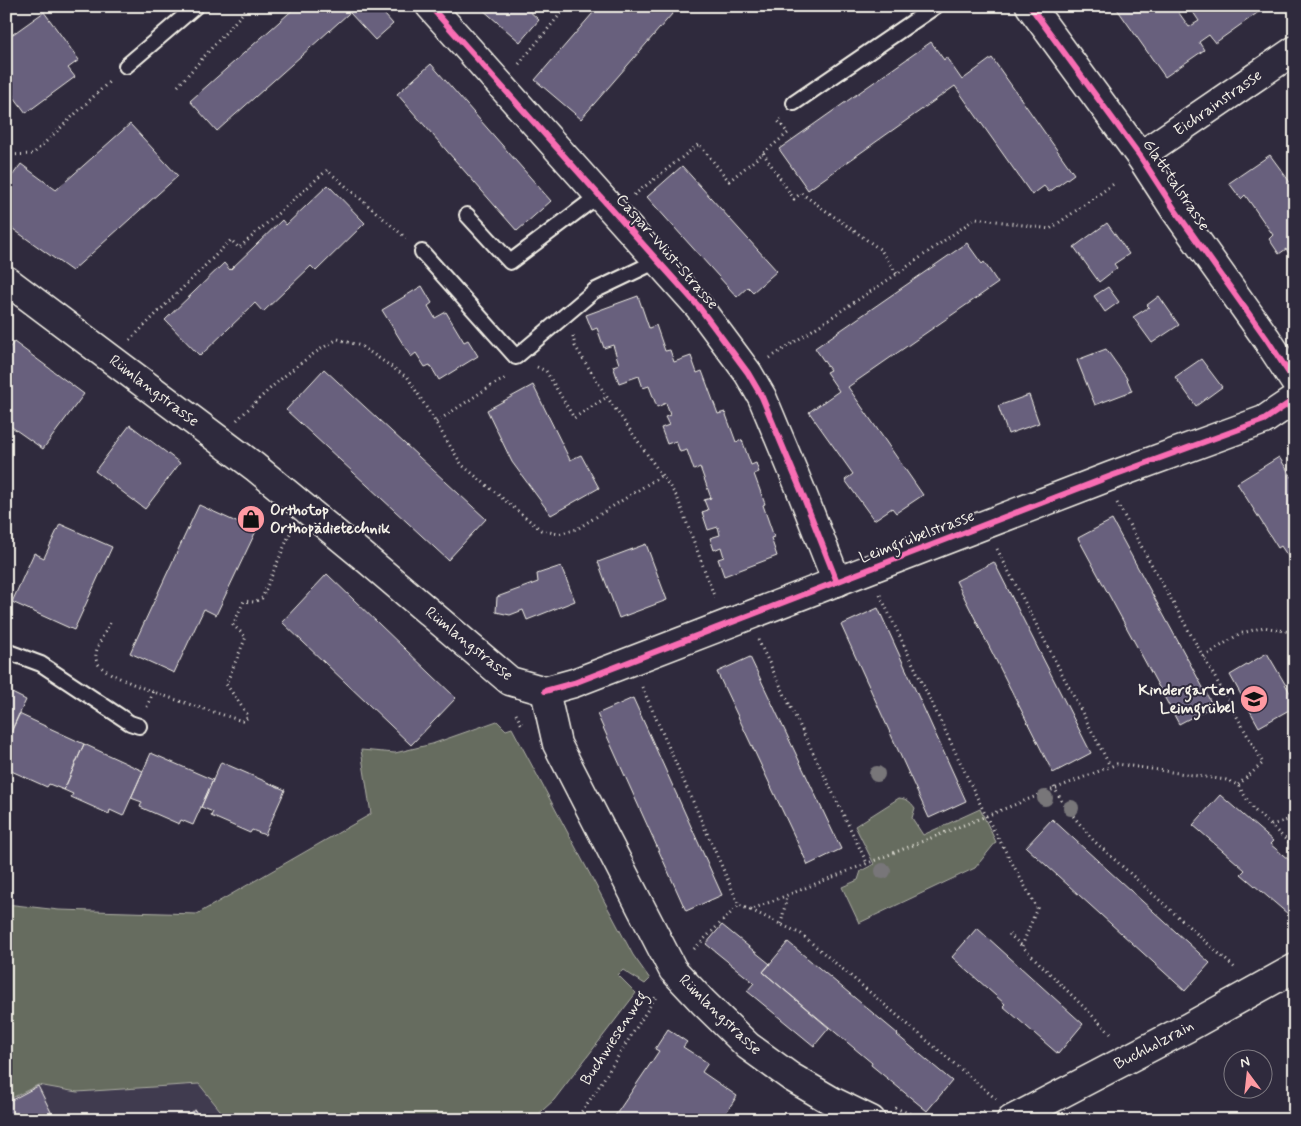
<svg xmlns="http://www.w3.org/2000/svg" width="1301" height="1126" font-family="Mynerve,sans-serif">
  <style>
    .built { fill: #403a50 }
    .green { fill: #666c5f; stroke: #adaea4 }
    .building { fill: #67607d; stroke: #f4f1e8 }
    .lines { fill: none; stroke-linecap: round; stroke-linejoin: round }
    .service-casing { stroke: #f4f1e8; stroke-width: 18 }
    .minor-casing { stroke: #f4f1e8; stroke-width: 31 }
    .tertiary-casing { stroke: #f4f1e8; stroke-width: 31 }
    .path { stroke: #f4f1e8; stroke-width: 3; stroke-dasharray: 1 4; stroke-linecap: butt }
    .service { stroke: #2f2a3d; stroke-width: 14 }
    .minor { stroke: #2f2a3d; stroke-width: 28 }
    .tertiary { stroke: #2f2a3d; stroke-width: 28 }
    .cycleway-casing { stroke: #2f2a3d; stroke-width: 9 }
    .cycleway { stroke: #f96db3; stroke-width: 6 }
    .tree { fill: #787679 }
    .labels { text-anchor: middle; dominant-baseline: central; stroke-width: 4; stroke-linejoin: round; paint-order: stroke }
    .street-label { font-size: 16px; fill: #f4f1e8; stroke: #2f2a3d }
    .poi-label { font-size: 16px; font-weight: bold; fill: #f4f1e8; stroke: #2f2a3d; text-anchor: start }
  </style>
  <rect width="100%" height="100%" fill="#2f2a3d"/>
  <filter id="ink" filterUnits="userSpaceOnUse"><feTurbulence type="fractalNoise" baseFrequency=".02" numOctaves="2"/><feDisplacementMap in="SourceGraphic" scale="10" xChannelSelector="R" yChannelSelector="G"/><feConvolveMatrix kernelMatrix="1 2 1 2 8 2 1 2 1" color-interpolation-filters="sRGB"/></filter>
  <g filter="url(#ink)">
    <path class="built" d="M199,1084L228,1120H6V1101L38,1085L77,1092Z"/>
    <path class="green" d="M497,721L506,730L512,728L633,955L650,979L645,984L623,970L618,975L636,993L554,1100L532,1120H228L199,1084L77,1092L38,1085L6,1101V904L59,910L197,914L371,814L361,750L395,753L432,744Z
      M899,798C907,799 910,801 915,808L912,818L923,835L980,809L996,842L975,868L859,923L842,887L858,880L861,871L874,864L855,826Z"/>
    <path class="building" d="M297,6H357L217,131L190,101Z
      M357,6H377L393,24L375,40L350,13Z
      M484,6H524L539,20L520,42L482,9Z
      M599,6H679L581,119L535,80Z
      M1115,6H1174L1189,27L1199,21L1189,6H1267L1215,43L1209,35L1199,42L1204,50L1165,77Z
      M44,12L79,60L68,68L75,77L26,113L6,86V39Z
      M931,42L944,60L946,57L962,80L992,58L1074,174L1049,192L1044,186L1032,195L955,86L808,190L779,149Z
      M431,64L551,201L517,231L397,94Z
      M130,124L178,176L72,271L6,224V184L21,164L56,190Z
      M1270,155L1295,189V261L1286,249L1279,254L1269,239L1273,235L1245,195L1241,199L1229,183Z
      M682,166L777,271L753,292L748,287L737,297L647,197Z
      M328,185L365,223L316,271L311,266L263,312L255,303L200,356L165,320L224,263L230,270L282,220L286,225Z
      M1107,223L1129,254L1114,264L1117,268L1099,282L1074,247Z
      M967,243L982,264L984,262L998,283L848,387L923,495L896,513L892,508L874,520L845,480L853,474L809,412L839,391L826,372L830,370L815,348Z
      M422,286L432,303L428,306L435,318L446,312L464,342L468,340L478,356L439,380L430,365L425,367L416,353L411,357L382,310Z
      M1108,287L1119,302L1105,312L1094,296Z
      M638,296L649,328L656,325L665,351L670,350L674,362L691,356L697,373L702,371L718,414L725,412L736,442L742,440L751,465L756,463L759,472L754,474L765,504L763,505L774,537L771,538L777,556L724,576L718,559L724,557L721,547L714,550L710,538L720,535L718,527L708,530L702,512L708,510L704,500L711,498L700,467L694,470L687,450L680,452L676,441L667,444L661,428L669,425L665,417L670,415L666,403L657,407L649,386L643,388L639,376L619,383L613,366L619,364L613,345L604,348L597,328L592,330L586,315Z
      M1159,296L1179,325L1152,343L1133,317L1149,307L1147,305Z
      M14,342L84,394L43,449L6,423V352Z
      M1106,349L1126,377L1132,391L1095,405L1077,360Z
      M1201,359L1222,387L1196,406L1175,377Z
      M324,369L486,519L448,560L286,410Z
      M533,385L570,460L581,455L599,488L551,515L512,462L487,410Z
      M1029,395L1039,423L1008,434L998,406Z
      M130,425L180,463L145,509L95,471Z
      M1279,457L1295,482V567L1281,546L1278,548L1237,483Z
      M199,505L256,531L216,615L204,609L174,673L130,653Z
      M1112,520L1213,706L1179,724L1078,538Z
      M60,524L112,547L74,630L12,602L34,553L44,558Z
      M646,544L667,600L619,618L598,562Z
      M994,562L1091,753L1053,773L956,581Z
      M561,566L575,601L527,620L523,610L510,615L496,612L497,597L538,582L537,574Z
      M327,574L456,698L411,745L282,622Z
      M878,608L966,801L929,818L841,625Z
      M1267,653L1295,701V712L1291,714L1289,710L1259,727L1230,675Z
      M750,657L841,849L808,865L717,672Z
      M6,690L26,700L6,743Z
      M633,698L722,895L686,911L597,714Z
      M19,714L84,744L64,790L49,784L47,787L9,770L11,766L6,764V743Z
      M84,744L143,771L123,816L110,810L109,814L71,797L73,794L64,790Z
      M151,753L213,780L193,825L181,820L179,824L140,807L142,802L131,798Z
      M221,762L285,790L265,835L252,830L250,833L211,816L213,812L201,807Z
      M1220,795L1273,841L1270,844L1295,865V920L1241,874L1245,870L1193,825Z
      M1052,819L1210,963L1185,991L1026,847Z
      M722,925L770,964L763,972L829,1028L814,1046L747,991L754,983L706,944Z
      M977,928L1083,1024L1058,1054L1003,1006L1005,1004L952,957Z
      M788,942L898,1034L897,1035L952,1081L927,1111L871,1065L872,1063L763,972Z
      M668,1029L687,1042L683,1047L708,1063L702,1072L737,1096L721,1120H622L615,1116L659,1051L655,1049Z
      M38,1086L55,1120H6V1103Z
      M195,1110L200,1120H176Z"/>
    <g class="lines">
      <defs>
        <path id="service" d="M126,66L196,6
          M794,103L936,6
          M467,215L510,262L599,195
          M422,252L516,357L594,291L657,261
          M6,651L41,664L130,723L139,726"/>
        <path id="minor" d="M430,6L699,307L748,373L762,397L800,488L837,582
          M1140,156L1295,50
          M545,691L557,744L673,970L703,1002L748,1046L791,1077L832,1101L871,1120
          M1011,1120L1187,1028L1295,968"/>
        <path id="tertiary" d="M1030,6L1140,156L1175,210L1266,338L1295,382
          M6,280L255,467L363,556L510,681L545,691L574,683L1111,476L1264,420L1295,399"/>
      </defs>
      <use href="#service" class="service-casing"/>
      <use href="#minor" class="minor-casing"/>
      <use href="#tertiary" class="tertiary-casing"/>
      <path class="path" d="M519,64L567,6
        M178,86L249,6
        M763,153L794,199L801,193L881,250L897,274
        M6,155L33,154L111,80
        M634,195L699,144L729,181L788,133L778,121L781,119
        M573,336L575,346L607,397L677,497L715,598
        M130,340L231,240L239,248L327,170L406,238
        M770,358L897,274L976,218L1050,229L1115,183
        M537,367L546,371L574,418L607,397
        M237,420C268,390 299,360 338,339L361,346L408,378L462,465L541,530L558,534L577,529L662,475
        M436,422L489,387L508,377
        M1117,503L1263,763L1238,785
        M997,549L1110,766
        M880,595L986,816L1037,908L1022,946L1113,1036
        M110,623C105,634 92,650 97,662C105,681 219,713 242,721L247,718V714L226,684L246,637L233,625L244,601L254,602L262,598L291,531
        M758,640L867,863
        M1204,657L1239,634L1264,627L1295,633
        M642,687L739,905L750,910L1117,764L1226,780L1238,785L1253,809L1295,848
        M147,707L153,692
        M516,714L523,727
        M1054,787L1064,805L1094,841L1236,969
        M1271,825L1295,818
        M751,910L801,934L996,1099
        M781,924L787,896
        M1009,934L1022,946
        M694,949L739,905
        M895,1108L927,1120
        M576,1120L596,1091L657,995
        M965,1120L985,1111"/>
      <use href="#service" class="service"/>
      <use href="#minor" class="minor"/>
      <use href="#tertiary" class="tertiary"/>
      <defs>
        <path id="cycleway" d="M430,6L699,307L748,373L762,397L800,488L837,582
          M1030,6L1140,156L1175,210L1266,338L1295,382
          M545,691L574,683L1111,476L1264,420L1295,399"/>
      </defs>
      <use href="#cycleway" class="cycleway-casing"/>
      <use href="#cycleway" class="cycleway"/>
    </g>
    <g class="tree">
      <circle cx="877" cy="774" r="8"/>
      <circle cx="1045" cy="798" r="8"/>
      <circle cx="1071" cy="808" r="8"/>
      <circle cx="883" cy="871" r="8"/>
    </g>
  </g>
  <defs>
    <symbol id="shop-disc" viewBox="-11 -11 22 22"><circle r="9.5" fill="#ff9aa2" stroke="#2f2a3d"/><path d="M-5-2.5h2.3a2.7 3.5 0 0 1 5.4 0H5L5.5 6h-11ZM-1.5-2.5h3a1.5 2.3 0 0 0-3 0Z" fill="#111"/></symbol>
    <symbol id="school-disc" viewBox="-11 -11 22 22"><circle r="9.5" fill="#ff9aa2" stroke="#2f2a3d"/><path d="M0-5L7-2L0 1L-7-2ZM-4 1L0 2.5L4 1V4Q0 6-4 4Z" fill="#111"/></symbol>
  </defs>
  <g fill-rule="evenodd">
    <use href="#shop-disc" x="235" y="503" width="32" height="32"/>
    <use href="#school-disc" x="1238" y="683" width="32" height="32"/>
  </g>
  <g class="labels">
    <g class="street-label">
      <text transform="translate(1218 103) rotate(-35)">Eichrainstrasse</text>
      <text transform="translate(1176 185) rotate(56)">Glatttalstrasse</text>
      <text transform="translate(667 252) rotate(49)">Caspar-Wüst-Strasse</text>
      <text transform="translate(154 391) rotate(37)">Rümlangstrasse</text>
      <text transform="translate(917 537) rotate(-21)">Leimgrübelstrasse</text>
      <text transform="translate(469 644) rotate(39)">Rümlangstrasse</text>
      <text transform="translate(720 1015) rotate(44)">Rümlangstrasse</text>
      <text transform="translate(614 1038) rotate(-57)">Buchwiesenweg</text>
      <text transform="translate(1154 1045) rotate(-28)">Buchholzrain</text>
    </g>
    <g class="poi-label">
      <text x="270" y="510">Orthotop<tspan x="270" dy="18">Orthopädietechnik</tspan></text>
      <text x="1235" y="690" text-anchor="end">Kindergarten<tspan x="1235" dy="18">Leimgrübel</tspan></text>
    </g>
  </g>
  <rect width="1301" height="1126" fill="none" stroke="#2f2a3d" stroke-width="25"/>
  <rect x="12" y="12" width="1276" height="1101" fill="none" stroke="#f4f1e8" stroke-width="2" filter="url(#ink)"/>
  <g transform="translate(1248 1074) rotate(345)"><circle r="24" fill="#2f2a3d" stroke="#7e7a81"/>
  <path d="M0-4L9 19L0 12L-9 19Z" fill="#ff9aa2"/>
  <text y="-8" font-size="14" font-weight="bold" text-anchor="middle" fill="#f4f1e8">N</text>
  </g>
</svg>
